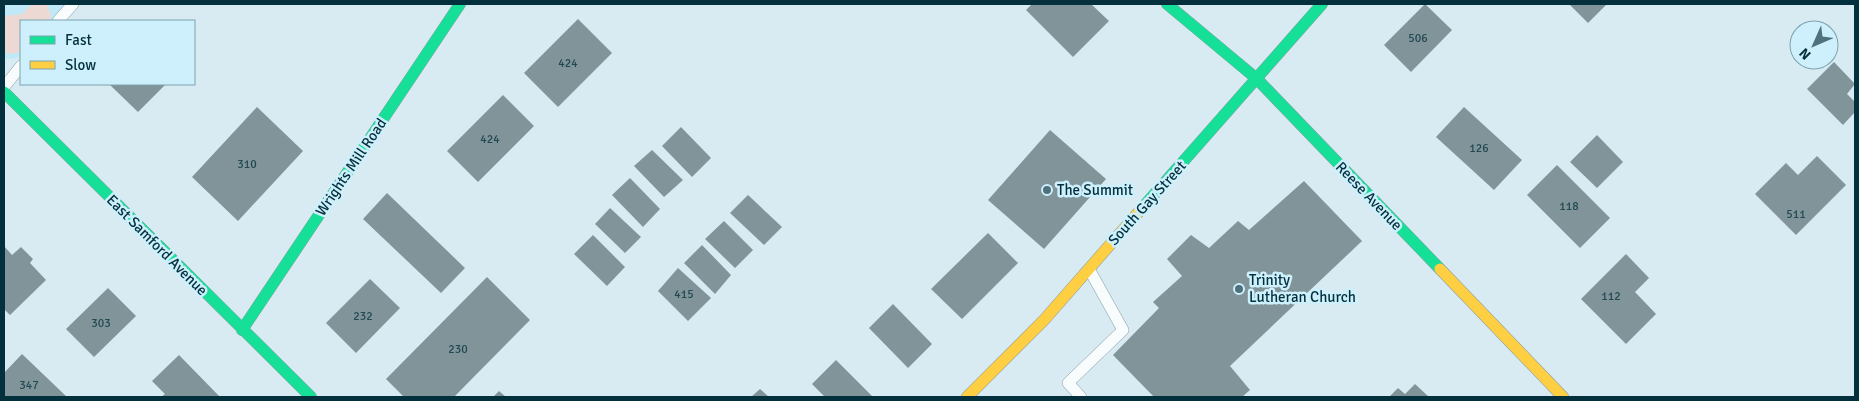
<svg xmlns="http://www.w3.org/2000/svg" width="1859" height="401" font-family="Signika,sans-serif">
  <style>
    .built { fill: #c0e9f7 }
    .green { fill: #edd9d3 }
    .building { fill: #819499 }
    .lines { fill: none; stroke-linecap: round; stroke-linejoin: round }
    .lane-casing { stroke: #869da4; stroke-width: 12 }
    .fast-casing { stroke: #869da4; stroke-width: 12 }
    .slow-casing { stroke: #869da4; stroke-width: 12 }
    .lane { stroke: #f9fcfd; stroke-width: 11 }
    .fast { stroke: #16e098; stroke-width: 11 }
    .slow { stroke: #ffcf43; stroke-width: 11 }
    .poi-dot { fill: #4e717c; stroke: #cdf0fc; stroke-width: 2 }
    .labels { text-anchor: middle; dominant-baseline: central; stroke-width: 5; stroke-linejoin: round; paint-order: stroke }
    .number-label { font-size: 12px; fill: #224953 }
    .street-label { font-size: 15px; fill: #03303c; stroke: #cdf0fc }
    .poi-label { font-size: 15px; fill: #03303c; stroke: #cdf0fc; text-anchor: start }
  </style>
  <rect width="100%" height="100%" fill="#d8ebf2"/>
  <path class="built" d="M4,4H73L58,21H21V56L14,59L4,58Z"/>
  <path class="green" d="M32,4H47L51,16L49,21H21V52L8,54L4,50V16L22,14Z"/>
  <path class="building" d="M1032,4H1091L1109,21L1073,57L1026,10Z
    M1425,4L1452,30L1411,72L1384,45Z
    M1569,4H1607L1588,23Z
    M578,19L612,53L558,107L524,73Z
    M1834,62L1855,84L1847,94L1855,102V112L1843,125L1807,89Z
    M109,84H166L138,112Z
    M503,95L534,126L478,182L447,151Z
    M257,107L303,151L238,221L192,177Z
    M1464,107L1522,160L1494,190L1436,137Z
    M681,127L711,158L692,177L662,146Z
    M1050,130L1106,179L1044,249L988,200Z
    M1597,135L1623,162L1597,188L1570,162Z
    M652,150L683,180L664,197L634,166Z
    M1817,156L1846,185L1796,235L1755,194L1786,163L1798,175Z
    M1557,165L1610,218L1580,248L1527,195Z
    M630,178L660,209L643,227L612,195Z
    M1304,181L1362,241L1230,366L1250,390L1242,397H1154L1113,355L1159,308L1153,302L1182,276L1167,259L1191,235L1209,248L1238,221L1249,230Z
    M387,193L465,268L441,293L363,219Z
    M748,195L782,227L764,245L730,213Z
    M610,208L641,237L625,253L595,224Z
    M724,221L753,250L735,268L705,239Z
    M988,233L1018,263L962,319L931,289Z
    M593,235L625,267L607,286L574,254Z
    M702,245L731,275L715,294L684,263Z
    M4,246L12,255L21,247L33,259L30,263L46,280L10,315L4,309Z
    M1626,254L1649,278L1635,292L1656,314L1626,344L1581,299Z
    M678,268L711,298L688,321L658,291Z
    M487,277L530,320L454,397H404L386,379Z
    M370,279L400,308L356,353L326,323Z
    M108,288L136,316L94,357L66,329Z
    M893,304L932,344L908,368L869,328Z
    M22,354L67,397H4V373Z
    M179,355L220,397H161L165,394L152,381Z
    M836,360L873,397H825L812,384Z
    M1415,384L1429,397H1389L1398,388L1405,394Z
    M760,389L769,397H751Z
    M499,391L506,397H493Z"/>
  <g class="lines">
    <defs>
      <path id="lane" d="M58,21L73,4
        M4,87L21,66
        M1081,397L1068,383L1123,330L1089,269"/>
      <path id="fast" d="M1167,4L1257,79L1440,269
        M4,92L311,397
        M1144,206L1322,4
        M242,330L460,4"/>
      <path id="slow" d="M1440,269L1563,397
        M967,397L1044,320L1144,206"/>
    </defs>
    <use href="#lane" class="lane-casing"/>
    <use href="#fast" class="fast-casing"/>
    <use href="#slow" class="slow-casing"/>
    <use href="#lane" class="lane"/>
    <use href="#fast" class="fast"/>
    <use href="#slow" class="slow"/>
  </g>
  <g class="poi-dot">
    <circle cx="1047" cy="190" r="5"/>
    <circle cx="1239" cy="289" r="5"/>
  </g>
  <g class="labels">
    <g class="number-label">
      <text x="1418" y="38">506</text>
      <text x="568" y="63">424</text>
      <text x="490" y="139">424</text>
      <text x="1479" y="148">126</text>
      <text x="247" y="164">310</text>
      <text x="1569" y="206">118</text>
      <text x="1796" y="214">511</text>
      <text x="684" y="294">415</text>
      <text x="1611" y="296">112</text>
      <text x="363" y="316">232</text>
      <text x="101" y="323">303</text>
      <text x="458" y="349">230</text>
      <text x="29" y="385">347</text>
    </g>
    <g class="street-label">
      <text transform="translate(351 167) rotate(-56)">Wrights Mill Road</text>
      <text transform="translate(1369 196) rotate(46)">Reese Avenue</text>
      <text transform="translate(1147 203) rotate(-48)">South Gay Street</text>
      <text transform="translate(157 245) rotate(45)">East Samford Avenue</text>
    </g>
    <g class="poi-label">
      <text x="1057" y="190">The Summit</text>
      <text x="1249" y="280">Trinity<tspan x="1249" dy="17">Lutheran Church</tspan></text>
    </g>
  </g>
  <rect width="1859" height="401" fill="none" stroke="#03303c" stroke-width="10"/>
  <rect x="20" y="20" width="175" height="65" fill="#cdf0fc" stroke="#7ca3af"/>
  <rect x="30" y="36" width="25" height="8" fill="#16e098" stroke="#7ca3af"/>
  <text x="65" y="45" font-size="15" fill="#03303c">Fast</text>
  <rect x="30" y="61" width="25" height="8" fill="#ffcf43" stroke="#7ca3af"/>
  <text x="65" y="70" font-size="15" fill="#03303c">Slow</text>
  <g transform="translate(1814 45) rotate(225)"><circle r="24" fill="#cdf0fc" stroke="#7ca3af"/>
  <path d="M0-4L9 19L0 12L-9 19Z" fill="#4e717c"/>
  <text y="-8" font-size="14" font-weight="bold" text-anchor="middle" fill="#03303c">N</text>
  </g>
</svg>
